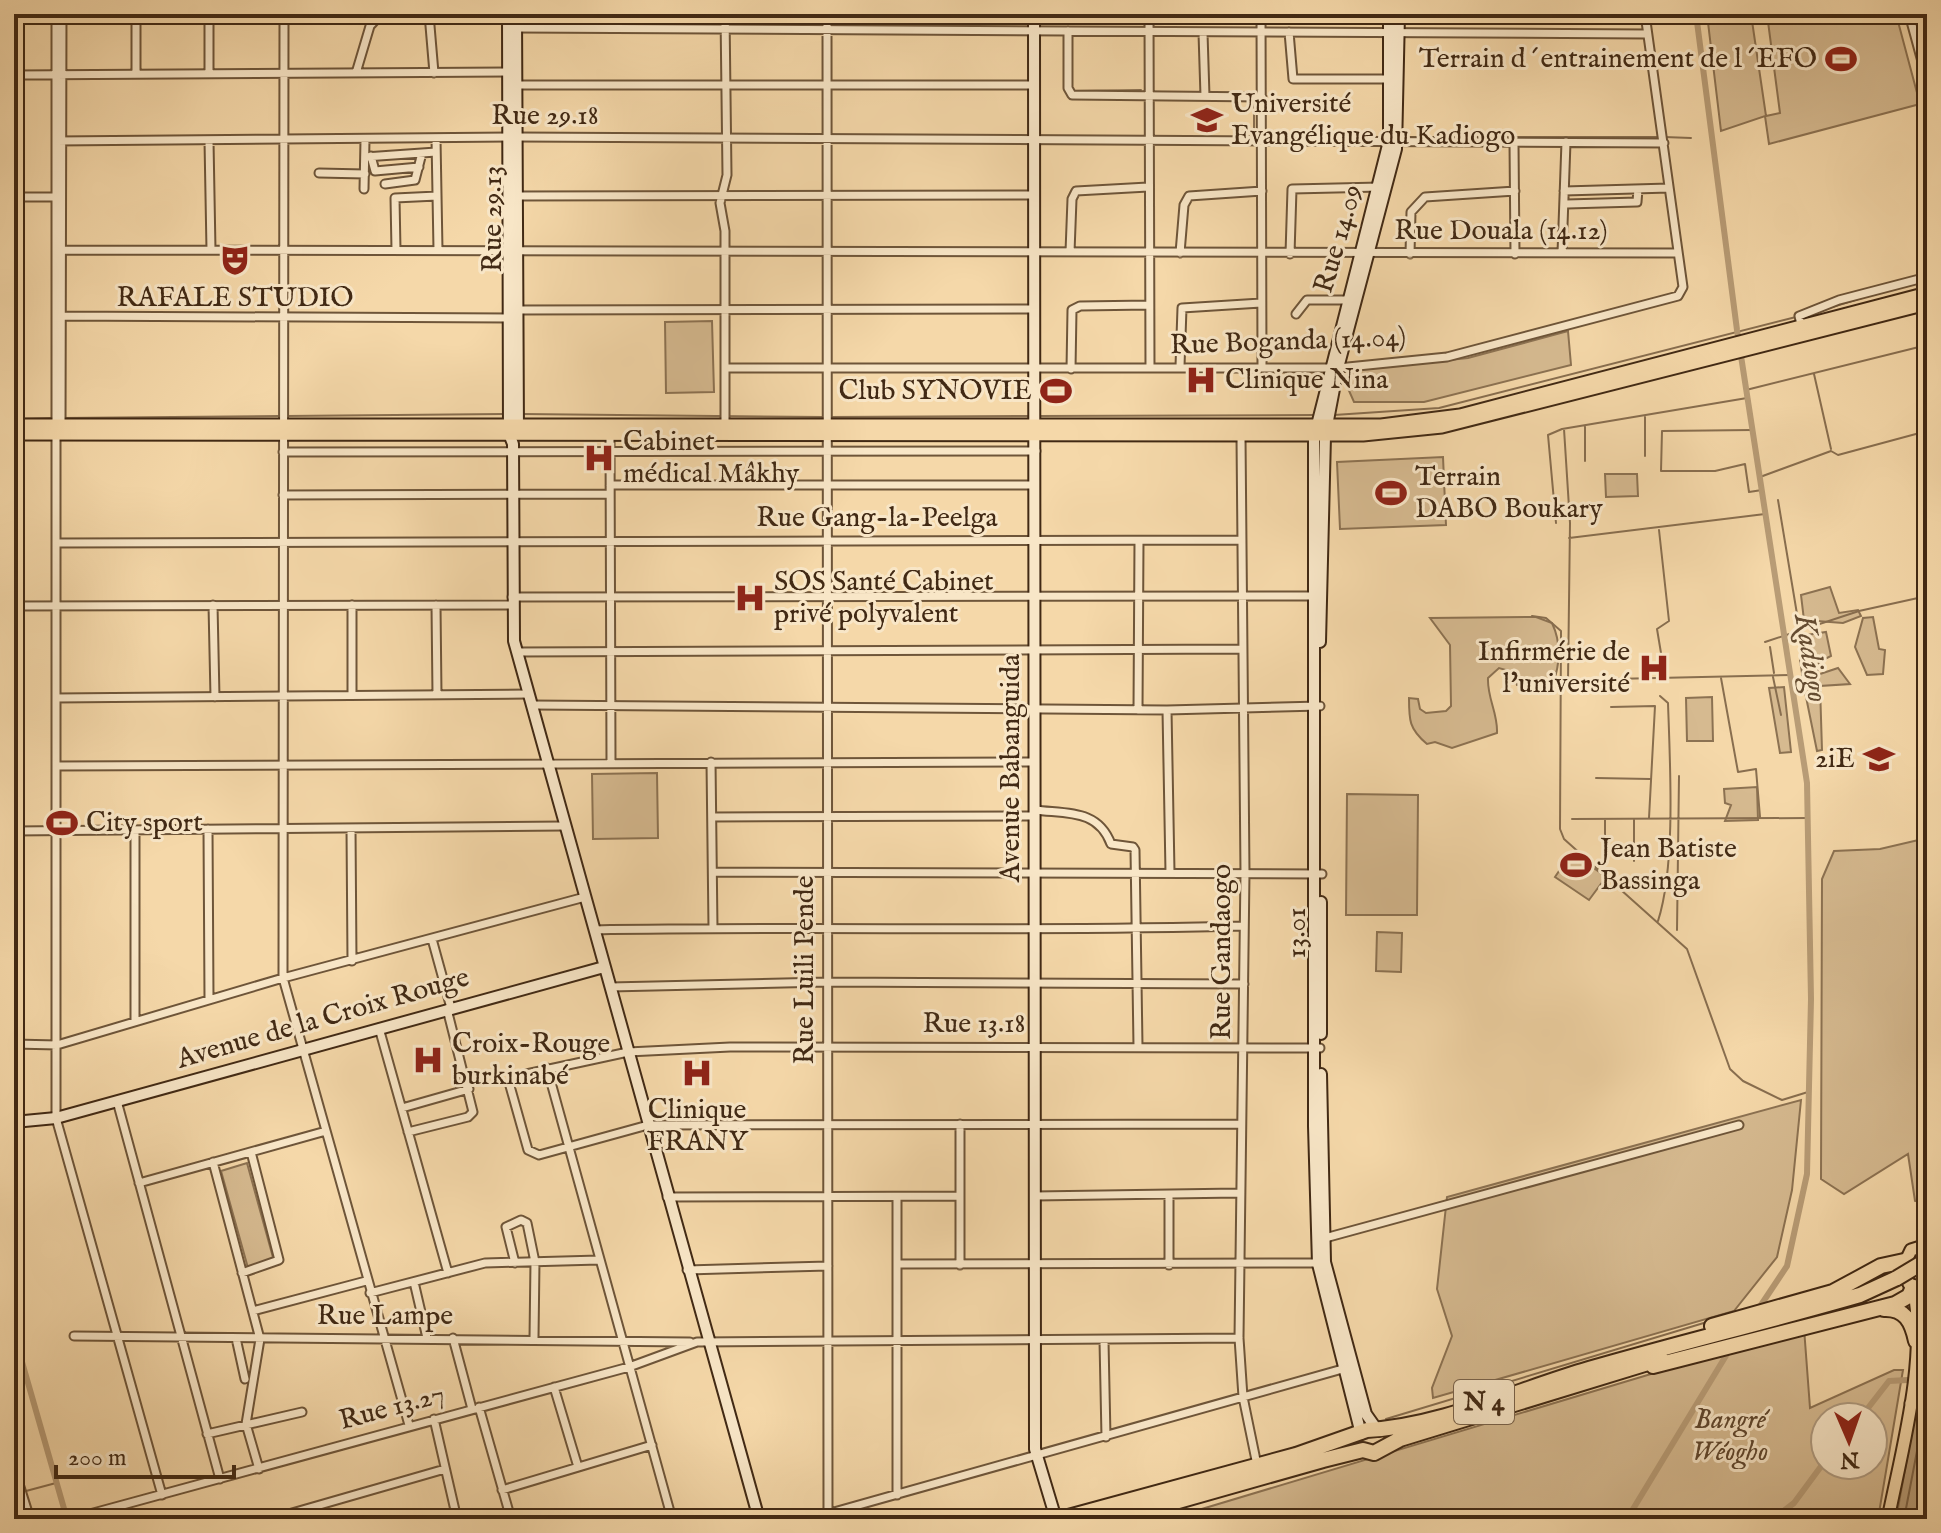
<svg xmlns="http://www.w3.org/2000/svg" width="1941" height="1533" font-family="'IM FELL English',serif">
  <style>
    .green { fill: #d6ba90; stroke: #8c7252; stroke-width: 2; fill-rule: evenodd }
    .water { fill: #b89c76; stroke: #886e4f; stroke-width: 2 }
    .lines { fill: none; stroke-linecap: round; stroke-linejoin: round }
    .shore { stroke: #7c6245; stroke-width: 2 }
    .stream { stroke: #886e4f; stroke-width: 2 }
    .canal { stroke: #b89c76; stroke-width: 6 }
    .street-casing { stroke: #6e5539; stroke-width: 11 }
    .secondary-casing { stroke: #412914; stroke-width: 14 }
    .primary-casing { stroke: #412914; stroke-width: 15 }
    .highway-casing { stroke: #412914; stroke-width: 18 }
    .street { stroke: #f8e6c7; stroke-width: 7 }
    .secondary { stroke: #f8e6c7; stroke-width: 10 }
    .primary { stroke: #f5d8a9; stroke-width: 11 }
    .highway { stroke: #f5d8a9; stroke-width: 14 }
    .highway-bridge-casing { stroke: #412914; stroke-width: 18; stroke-linecap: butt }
    .highway-bridge { stroke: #f5d8a9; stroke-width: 14 }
    .labels { text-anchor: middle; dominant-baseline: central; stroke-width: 6; stroke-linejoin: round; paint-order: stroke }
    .shield { fill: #f8e6c7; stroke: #78624a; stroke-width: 2 }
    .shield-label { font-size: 26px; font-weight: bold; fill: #412914 }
    .poi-label { font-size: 28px; fill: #412914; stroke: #f8e6c7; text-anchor: start }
    .street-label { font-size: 28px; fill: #412914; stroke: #f8e6c7 }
    .park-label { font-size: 28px; font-style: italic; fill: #5f462d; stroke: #f8e6c7 }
    .water-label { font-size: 30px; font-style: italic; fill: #654c31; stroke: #f8e6c7 }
  </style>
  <rect width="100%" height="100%" fill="#f5d8a9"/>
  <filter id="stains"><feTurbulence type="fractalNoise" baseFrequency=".0025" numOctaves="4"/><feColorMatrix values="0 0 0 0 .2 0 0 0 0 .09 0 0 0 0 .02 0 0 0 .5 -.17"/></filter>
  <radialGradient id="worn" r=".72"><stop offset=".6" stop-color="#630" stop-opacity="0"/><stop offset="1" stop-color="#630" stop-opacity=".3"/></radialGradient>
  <path class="green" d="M1707,14H1751L1766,116L1780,113L1767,14H1896L1920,104L1769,144L1765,116L1721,131Z
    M712,321L714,392L666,393L665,322Z
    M1568,331L1571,365L1424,402H1354L1346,384L1349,373L1354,370L1468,358Z
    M1443,457L1446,525L1340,529L1337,462Z
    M1605,474H1637L1638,496L1606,497Z
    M1830,587L1839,613L1858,610L1861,616L1843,623L1804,620L1801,595Z
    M1536,617L1552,623C1561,642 1560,664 1553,684L1517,685L1513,672L1499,668L1488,678C1487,698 1498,713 1497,733L1452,748L1435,742L1427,744C1409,729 1409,720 1409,698L1418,699L1420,709L1426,713L1446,711L1451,706L1450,645L1430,618Z
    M1873,617L1879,649L1885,650L1883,674L1867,675L1855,647L1863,618Z
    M1826,632L1831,656L1819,662L1817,675L1838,668L1850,684L1820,686L1822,750L1817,751L1804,687L1809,686H1804L1800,660L1807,635Z
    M1784,687L1791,752L1780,753L1769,688Z
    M1712,697L1713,741H1687L1686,698Z
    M657,773L658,838L593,839L592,774Z
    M1757,787L1758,820L1725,821L1731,805L1725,803L1724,789Z
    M1347,794L1418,795L1417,915H1346Z
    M1927,838V1203L1915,1201L1908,1154L1844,1194L1821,1179L1822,879L1834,851L1880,849Z
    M1572,852L1606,877L1589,900L1555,877Z
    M1377,932L1402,933L1401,972L1376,971Z
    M1801,1100L1792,1190L1777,1257L1734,1311L1433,1398L1432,1388L1452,1336L1437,1289L1447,1197Z
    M247,1163L274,1261L248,1268L221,1171Z
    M1804,1328L1810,1408L1894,1370H1903L1878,1519H1196L1195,1511ZM1825,1417H1873V1465H1825Z"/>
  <path class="water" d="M1927,1410V1519H1896L1914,1420Z"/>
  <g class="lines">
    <path class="shore" d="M1904,1519L1922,1425L1927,1420"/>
    <path class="stream" d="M1072,91L1141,90
      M1254,100V135
      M1265,134L1379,137
      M1400,137H1657
      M1664,137L1691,138
      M1829,308L1865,297
      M1814,374L1831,449
      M1746,390L1927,345
      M522,414L823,417
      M1334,415L1439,408L1796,317
      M286,416L504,414
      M1038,416L1315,415
      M830,417L1031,416
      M62,418L280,416
      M14,419L52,418
      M1564,429L1570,523L1568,680L1790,675
      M1752,430L1662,431L1661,471H1715L1745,464L1749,492L1762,490
      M1645,456V417
      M1585,461V426
      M1760,477L1831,451L1838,455L1927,431
      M1778,500L1800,632
      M1556,523L1548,435L1562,429L1747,398
      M1659,530L1669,621L1657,629L1665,677
      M1569,538L1765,514
      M1532,616L1546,618L1561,631L1560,829L1564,839L1687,949L1730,1069L1743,1081L1782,1100L1808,1092
      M1765,642L1859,611L1927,596
      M1770,647L1774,673
      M1773,677L1781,715
      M1721,678L1738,772L1756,769L1760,817
      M1611,707L1655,706L1649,818
      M1596,778L1650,779
      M1572,819L1808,818
      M1634,861V819
      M1605,863V820
      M1658,921C1676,865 1670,764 1668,703L1660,696
      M1677,930L1679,776
      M1386,1419L1707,1322
      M26,1491L56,1483
      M14,1494H16"/>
    <path class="canal" d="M1696,14L1737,330L1807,783L1811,999L1807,1174L1787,1266L1761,1305
      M14,1334L67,1519
      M1861,1417L1889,1381L1927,1379
      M1627,1519L1727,1354
      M1773,1519L1794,1503L1825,1461"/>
    <defs>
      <path id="street" d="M56,14V1118L162,1495
        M136,14V74
        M209,14V74
        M284,14L283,978L409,1425
        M429,14L434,73
        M725,14L727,175L720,203L725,231V426
        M827,14L828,1514
        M1149,14L1150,368
        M1261,14L1262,366
        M1909,14L1927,80
        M516,28L1647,34
        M1068,31V88L1072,95L1262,97
        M1289,32L1293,79H1390
        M1203,33L1205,96
        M356,73L370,26L381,14
        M14,75L508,72
        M516,85H1034
        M436,139L438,250
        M56,141L517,137L1664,143
        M209,141L211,250
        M1514,143L1515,254
        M371,156L375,171L419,167
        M365,157L436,152
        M319,173L365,174
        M385,184L415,180L422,153
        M364,189L365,140
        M1564,191L1669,188
        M517,196L1035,195
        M14,197H56
        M1567,204L1637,202L1638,189
        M56,250L1678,253
        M396,250L395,198L437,196
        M1070,252L1072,199L1076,191L1148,187
        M1180,253L1184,205L1189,196L1262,191
        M1562,253L1566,142
        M1290,254L1292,189L1380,187
        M1410,254L1411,212L1425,197L1515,191
        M515,310L1035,309
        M1296,314L1307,300H1347
        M56,316L511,318
        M1802,329L1799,316L1839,300L1927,277
        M1180,366L1182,308L1261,303
        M725,368H1338L1447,357L1678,296L1683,287L1645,14
        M1071,369L1072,310L1080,306L1149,305
        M61,428L62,14
        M610,435L611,763
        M1241,437L1245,873L1239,1338L1243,1397L1257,1465
        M283,452L1036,451
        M610,485H1035
        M283,495L610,494
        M58,543L1242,540
        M512,597L1315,596
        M213,605L215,697
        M436,605L437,695
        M14,606L512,605
        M517,652L1242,649
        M352,695V605
        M56,698L529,694
        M532,705L1167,710L1320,706
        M1138,710L1139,541
        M1167,710L1170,872
        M711,762L713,928
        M57,766L1035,762
        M1035,810C1067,814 1098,809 1111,844L1133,847L1135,850L1138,1046
        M713,817L1035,816
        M351,828L352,961
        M208,829L209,999
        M14,831L564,826
        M135,831V1021
        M713,872L1322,874
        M594,930C811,926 1027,932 1244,926
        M432,939L451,1008
        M610,987L827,982L1244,984
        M379,1028L448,1273
        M14,1044L57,1045L283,978L585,897
        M547,1068L672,1519
        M117,1101L220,1479
        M402,1108L469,1089
        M1241,1124L648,1125L539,1155L528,1150L510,1086L517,1076L628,1052L730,1047L1320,1048
        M408,1132L468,1117L473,1112L447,1009
        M213,1162L260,1339L246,1424L259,1469
        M139,1183L326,1131
        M1035,1196L1238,1193
        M667,1197L960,1196
        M1325,1238L1739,1125
        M515,1263L506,1227L521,1220L527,1223L535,1262L534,1338
        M897,1264L1319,1263
        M960,1265V1124
        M1169,1265V1197
        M687,1270L828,1266
        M242,1273L279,1260L251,1152
        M414,1282L427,1338
        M370,1293L485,1263L599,1260
        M253,1311L366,1281
        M74,1336L690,1342
        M236,1338L245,1379
        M453,1338L472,1409
        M1104,1341L1106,1437
        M554,1387L578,1467
        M1909,1403H1927
        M479,1407L511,1519
        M434,1419L457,1519
        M207,1434L302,1412
        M14,1468L30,1519
        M502,1490L652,1445
        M897,1495V1198
        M86,1515L629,1367L697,1342L1239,1338
        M271,1519L445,1469
        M809,1519L1346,1368"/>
      <path id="secondary" d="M508,14L509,434L513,444L514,641L759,1519
        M516,14L518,432
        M1034,14L1035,1449L1056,1519
        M1320,642L1325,436L1338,368L1396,149L1399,14
        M1321,1034V902
        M1321,1074L1325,1262L1366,1414L1378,1431
        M14,1122L56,1118L604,967
        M1361,1434L1318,1264L1314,1126V437L1389,141V14"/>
      <path id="primary" d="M14,425H1381L1460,415L1927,293
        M14,434L1363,435L1442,427L1927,304
        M1927,1245L1911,1250L1903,1267L1909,1284L1927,1291
        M1924,1327L1927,1304
        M1888,1519C1902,1449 1928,1357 1913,1287"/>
      <path id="highway" d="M1884,1309C1905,1308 1912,1322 1916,1341
        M1712,1326L1833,1292L1881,1266L1904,1261
        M1923,1339L1927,1328
        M1653,1366L1895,1304L1909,1296L1913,1287
        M1061,1519L1296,1455L1367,1430C1441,1426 1517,1390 1589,1369C1679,1343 1770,1321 1860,1295L1897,1278
        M1115,1519L1323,1460L1363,1450L1374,1453L1400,1439L1661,1359"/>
    </defs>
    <use href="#street" class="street-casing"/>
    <use href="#secondary" class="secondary-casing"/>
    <use href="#primary" class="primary-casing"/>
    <use href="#highway" class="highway-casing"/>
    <use href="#street" class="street"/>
    <use href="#secondary" class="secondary"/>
    <use href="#primary" class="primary"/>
    <use href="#highway" class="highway"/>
    <defs>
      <path id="highway-bridge" d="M1897,1278L1927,1260"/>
    </defs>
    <use href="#highway-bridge" class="highway-bridge-casing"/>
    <use href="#highway-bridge" class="highway-bridge"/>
  </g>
  <defs>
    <symbol id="stadium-bare" viewBox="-9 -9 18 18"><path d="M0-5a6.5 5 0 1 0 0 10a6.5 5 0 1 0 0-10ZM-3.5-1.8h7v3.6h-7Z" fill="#8f2418" stroke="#f8e6c7" stroke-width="2.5" paint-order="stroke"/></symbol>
    <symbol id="university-bare" viewBox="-9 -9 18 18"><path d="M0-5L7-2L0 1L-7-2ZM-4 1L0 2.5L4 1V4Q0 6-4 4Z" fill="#8f2418" stroke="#f8e6c7" stroke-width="2.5" paint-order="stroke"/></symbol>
    <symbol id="theatre-bare" viewBox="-9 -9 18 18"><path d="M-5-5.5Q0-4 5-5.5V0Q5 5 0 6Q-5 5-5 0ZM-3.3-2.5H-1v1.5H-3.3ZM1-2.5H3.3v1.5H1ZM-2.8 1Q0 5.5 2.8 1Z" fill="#8f2418" stroke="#f8e6c7" stroke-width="2.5" paint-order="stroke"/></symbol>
    <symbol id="hospital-bare" viewBox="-9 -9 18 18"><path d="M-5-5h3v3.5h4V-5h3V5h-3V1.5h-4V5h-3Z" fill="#8f2418" stroke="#f8e6c7" stroke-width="2.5" paint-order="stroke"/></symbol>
  </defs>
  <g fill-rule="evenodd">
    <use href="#stadium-bare" x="1819" y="37" width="44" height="44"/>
    <use href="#university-bare" x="1185" y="98" width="44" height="44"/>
    <use href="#theatre-bare" x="213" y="238" width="44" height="44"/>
    <use href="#hospital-bare" x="1179" y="358" width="44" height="44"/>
    <use href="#stadium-bare" x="1034" y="369" width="44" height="44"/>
    <use href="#hospital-bare" x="577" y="436" width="44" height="44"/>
    <use href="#stadium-bare" x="1369" y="471" width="44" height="44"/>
    <use href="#hospital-bare" x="728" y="576" width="44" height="44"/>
    <use href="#hospital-bare" x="1632" y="646" width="44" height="44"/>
    <use href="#university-bare" x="1857" y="737" width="44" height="44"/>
    <use href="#stadium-bare" x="40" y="801" width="44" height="44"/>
    <use href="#stadium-bare" x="1554" y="843" width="44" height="44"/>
    <use href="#hospital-bare" x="406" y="1038" width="44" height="44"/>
    <use href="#hospital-bare" x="675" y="1051" width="44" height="44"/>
  </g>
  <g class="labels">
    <rect class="shield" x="1454" y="1380" width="60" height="44" rx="6"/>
    <g class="shield-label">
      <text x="1484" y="1402">N 4</text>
    </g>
    <g class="poi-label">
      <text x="1817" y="59" text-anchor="end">Terrain d´entrainement de l´EFO</text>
      <text x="1231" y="104">Université<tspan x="1231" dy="32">Evangélique du Kadiogo</tspan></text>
      <text x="235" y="298" text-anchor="middle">RAFALE STUDIO</text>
      <text x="1225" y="380">Clinique Nina</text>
      <text x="1032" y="391" text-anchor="end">Club SYNOVIE</text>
      <text x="623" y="442">Cabinet<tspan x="623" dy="32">médical Mâkhy</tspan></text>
      <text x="1415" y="477">Terrain<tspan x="1415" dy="32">DABO Boukary</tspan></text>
      <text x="774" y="582">SOS Santé Cabinet<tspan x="774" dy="32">privé polyvalent</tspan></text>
      <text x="1630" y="652" text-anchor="end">Infirmérie de<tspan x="1630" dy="32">l'université</tspan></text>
      <text x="1855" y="759" text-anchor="end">2iE</text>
      <text x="86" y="823">City sport</text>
      <text x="1600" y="849">Jean Batiste<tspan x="1600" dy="32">Bassinga</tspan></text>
      <text x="452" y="1044">Croix-Rouge<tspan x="452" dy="32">burkinabé</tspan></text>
      <text x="697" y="1110" text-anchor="middle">Clinique<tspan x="697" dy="32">FRANY</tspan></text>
    </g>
    <g class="street-label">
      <text x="545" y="116">Rue 29.18</text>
      <text transform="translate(493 219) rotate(-90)">Rue 29.13</text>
      <text x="1501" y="231">Rue Douala (14.12)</text>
      <text transform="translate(1339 239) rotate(-74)">Rue 14.09</text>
      <text transform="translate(1288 342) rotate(-2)">Rue Boganda (14.04)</text>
      <text x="877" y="518">Rue Gang-la-Peelga</text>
      <text transform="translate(1011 768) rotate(-90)">Avenue Babanguida</text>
      <text transform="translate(1297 933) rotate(-90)">13.01</text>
      <text transform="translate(1222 952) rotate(-90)">Rue Gandaogo</text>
      <text transform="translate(805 970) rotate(-90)">Rue Luili Pende</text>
      <text transform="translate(323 1019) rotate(-16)">Avenue de la Croix Rouge</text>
      <text x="974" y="1024">Rue 13.18</text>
      <text x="385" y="1316">Rue Lampe</text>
      <text transform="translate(392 1408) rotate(-15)">Rue 13.27</text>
    </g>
    <g class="park-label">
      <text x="1730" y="1420">Bangré<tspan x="1730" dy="32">Wéogho</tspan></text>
    </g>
    <g class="water-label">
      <text transform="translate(1810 658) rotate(81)">Kadiogo</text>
    </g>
  </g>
  <rect width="1941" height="1533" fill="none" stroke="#f5d8a9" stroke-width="48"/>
  <rect x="16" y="16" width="1909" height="1501" fill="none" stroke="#412914" stroke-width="4"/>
  <rect x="24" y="24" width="1893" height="1485" fill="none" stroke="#412914" stroke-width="2"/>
  <g transform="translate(1849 1441) rotate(178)"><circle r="38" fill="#f8e6c7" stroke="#af9a7f" stroke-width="2"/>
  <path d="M0-6L14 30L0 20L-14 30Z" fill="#8f2418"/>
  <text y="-12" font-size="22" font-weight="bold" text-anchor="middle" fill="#412914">N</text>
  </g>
  <path d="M56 1465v12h178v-12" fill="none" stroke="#412914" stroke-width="4"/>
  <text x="68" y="1465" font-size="24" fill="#412914" stroke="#f8e6c7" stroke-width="6" paint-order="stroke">200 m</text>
  <rect width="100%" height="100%" filter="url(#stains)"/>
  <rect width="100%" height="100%" fill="url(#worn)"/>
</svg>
